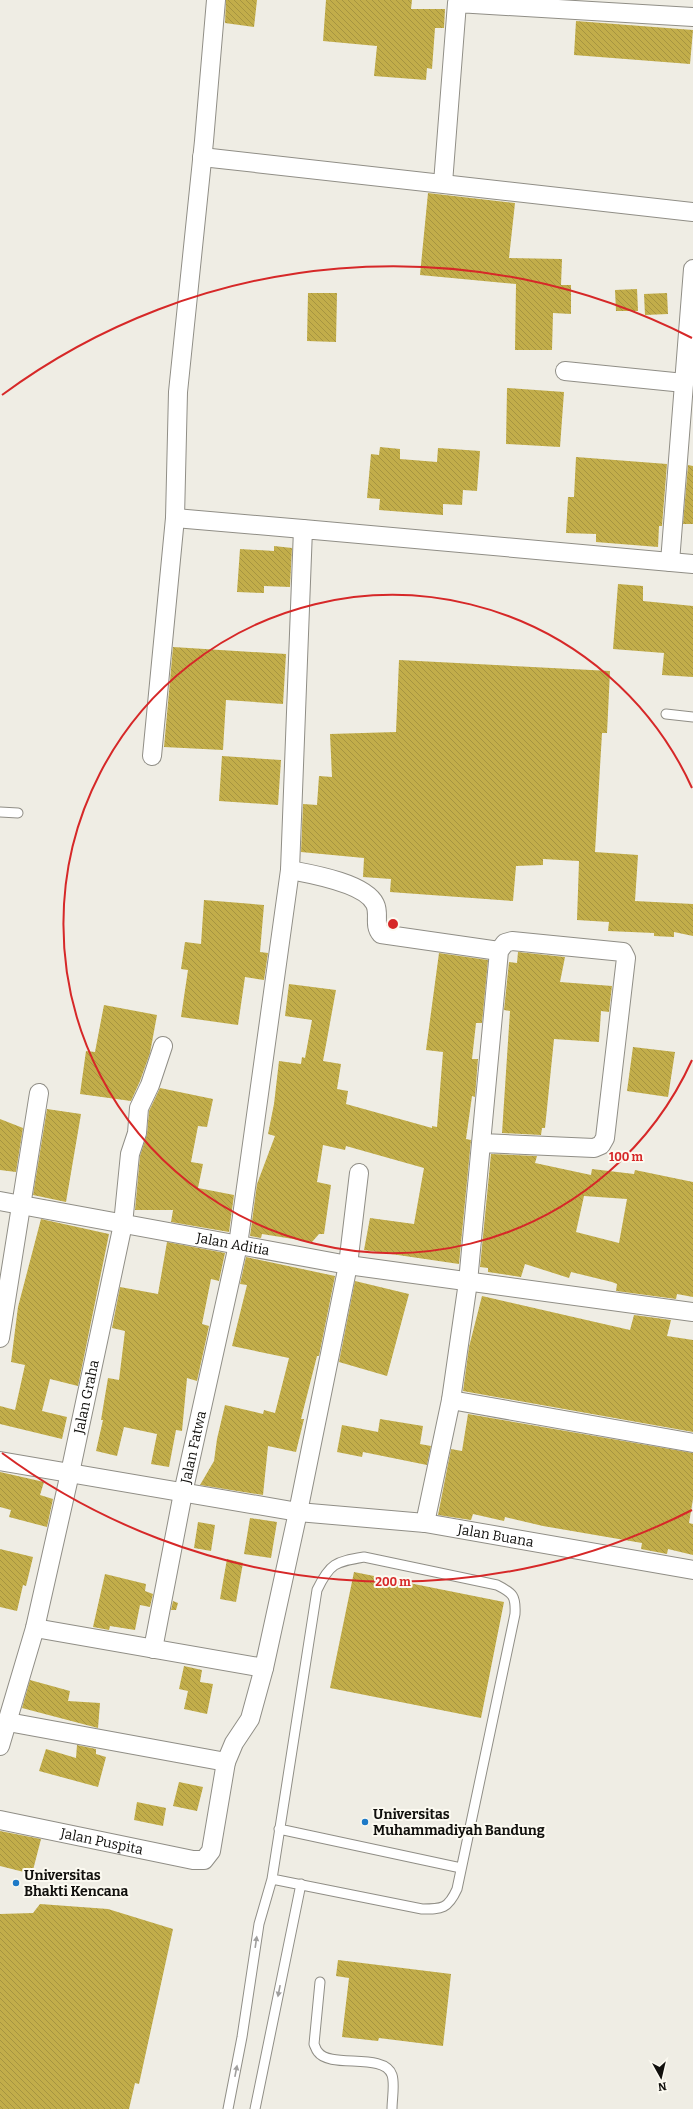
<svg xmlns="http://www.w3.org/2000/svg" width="693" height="2109" font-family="Bitter,serif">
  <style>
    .building { fill: url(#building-back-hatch); fill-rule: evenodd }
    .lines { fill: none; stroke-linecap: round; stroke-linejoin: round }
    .service-casing { stroke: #908e86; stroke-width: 11 }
    .minor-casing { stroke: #908e86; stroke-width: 20 }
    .service { stroke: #fff; stroke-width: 9 }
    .minor { stroke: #fff; stroke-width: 18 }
    .oneway { fill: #a09f9e }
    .ring { fill: none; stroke: #d62828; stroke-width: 2 }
    .poi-dot { fill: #1e7ac7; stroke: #fcfaf1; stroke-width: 1.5 }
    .labels { text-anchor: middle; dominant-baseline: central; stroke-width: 4; stroke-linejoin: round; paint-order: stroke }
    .street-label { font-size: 14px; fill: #11100d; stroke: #fcfaf1 }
    .poi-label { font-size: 14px; font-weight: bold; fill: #11100d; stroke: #fcfaf1; text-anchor: start }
    .centre { fill: #d62828; stroke: #fcfaf1; stroke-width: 2 }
    .ring-label { font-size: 12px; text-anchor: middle; font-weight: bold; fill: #d62828; stroke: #fcfaf1; stroke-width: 4; stroke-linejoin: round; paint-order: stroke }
  </style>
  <defs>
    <pattern id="building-back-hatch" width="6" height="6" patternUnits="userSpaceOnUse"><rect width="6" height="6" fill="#c2ad4a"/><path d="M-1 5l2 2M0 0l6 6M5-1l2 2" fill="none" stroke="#a69440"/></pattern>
  </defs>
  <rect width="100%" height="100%" fill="#efede4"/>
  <path class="building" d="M226,0H257L254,27L225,23Z
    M326,0H412L411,9H445L444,28H435L432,69L427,68L426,80L374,76L377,46L323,41Z
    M576,21L693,30L690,64L574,55Z
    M428,193L515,203L509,258L562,259L561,285H571V314L553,313L552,350H515L516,284L420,275Z
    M637,289L638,311H616L615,290Z
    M308,293H337L336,342L307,341Z
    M667,293L668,314L645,315L644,294Z
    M507,388L564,392L560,447L506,444Z
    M380,447L400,449V459L437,462L438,448L480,451L477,491L463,490L462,505L443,504V515L379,510L380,499L367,498L371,454L379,455Z
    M576,457L667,464L662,526H659L658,547L596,542V534L566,533L568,497H574Z
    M688,465L693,466V524H683Z
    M274,546L292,548L290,587L264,586V593L237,592L240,549L274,551Z
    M618,584L643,586V601L693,606V677L662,675L664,653L613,649Z
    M173,647L286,654L283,704L226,700L223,750L164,747Z
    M399,660L610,671L607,733H602L595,852L638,855L635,901L693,904V936L674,932V937L654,936V933L608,931L609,922L577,920L579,861L543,859V865L516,866L513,901L390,892L391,879L363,877L364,858L301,852L303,804L317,805L319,776L332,777L330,734L396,732Z
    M222,756L281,760L278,805L219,801Z
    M204,900L264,905L260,952L268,953L264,980L245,977L238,1025L181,1017L188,970L181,969L185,942L201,944Z
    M518,952L565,957L560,982L612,986L609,1012L601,1011L599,1042L554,1039L545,1128H542L541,1135L502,1133L510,1011L504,1010L509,962L517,963Z
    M439,953L488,960L482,1023H476L472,1059H478L475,1097L472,1096L466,1139L471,1140L459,1264L364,1250L370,1218L414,1224L424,1168L346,1146L345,1150L323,1145L317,1182L331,1185L324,1234H319L312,1242L262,1234L261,1238L250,1236L257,1184L275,1136L268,1134L274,1104L279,1061L301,1064L302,1057L305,1058L312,1020L285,1016L289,984L336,990L323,1061L341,1064L337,1089L348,1091L346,1104L432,1128V1126L437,1127L443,1052L426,1050Z
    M104,1005L157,1015L150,1053L140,1081L131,1101L80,1094L86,1051L95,1052Z
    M633,1047L675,1052L668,1097L627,1091Z
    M160,1088L213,1099L207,1127L198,1126L191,1162L203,1164L198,1188L234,1195L229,1232L171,1222L173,1210H135L140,1156L147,1134L149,1111Z
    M47,1109L81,1114L66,1202L33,1195Z
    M0,1119L23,1128L16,1172L0,1170Z
    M491,1154L537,1156L535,1163L591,1175L592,1169L634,1174L635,1170L693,1182V1297L677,1294L676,1299L616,1291L617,1284L612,1282L571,1272L569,1278L525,1264L521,1277L488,1272V1268L480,1267ZM584,1196L627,1199L619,1243L576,1232Z
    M41,1219L109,1234L78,1386L50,1379L42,1411L67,1417L62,1439L0,1424V1406L15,1410L25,1365L11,1362L18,1307Z
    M167,1242L225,1253L219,1281L211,1279L202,1324L209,1326L197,1381L187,1378L182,1431L176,1430L169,1467L151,1464L157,1434L124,1427L117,1456L96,1451L103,1420H101L108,1378L119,1380L125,1331L112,1328L120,1287L158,1294Z
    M246,1257L335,1276L319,1356H317L301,1419H304L296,1452L268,1446L263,1495L200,1485L214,1461L217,1439L225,1405L263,1414L264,1410L275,1413L289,1358L232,1346L247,1285L240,1284Z
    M355,1281L409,1294L387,1376L339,1362Z
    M482,1296L630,1330L634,1315L671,1320L667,1336L693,1340V1432L463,1391L469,1347Z
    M468,1414L693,1453V1499L689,1523L693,1524V1555L668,1549L667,1554L641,1549L642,1543L543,1526L505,1517L504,1521L473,1514L471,1520L438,1515L451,1449L462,1451Z
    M380,1419L423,1426L420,1444L431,1446L427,1465L363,1452L362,1457L337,1452L342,1425L378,1432Z
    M0,1472L44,1482L40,1495L53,1499L47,1527L9,1517L11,1510L0,1507Z
    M250,1518L277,1522L271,1558L244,1554Z
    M198,1522L215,1525L211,1551L194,1548Z
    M0,1549L33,1557L26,1586L23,1585L17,1611L0,1607Z
    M227,1559L243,1563L236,1602L220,1599Z
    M354,1572L504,1602L481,1718L330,1688Z
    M105,1574L146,1584L145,1591L153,1594L150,1607L140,1605L135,1630L110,1626L109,1630L93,1627Z
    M173,1601L178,1603L176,1610H171Z
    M184,1666L202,1670L200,1682L213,1684L207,1714L184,1709L188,1691L179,1689Z
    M30,1680L70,1691L68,1701L100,1703L98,1728L22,1708Z
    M77,1745L96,1749V1754L106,1757L98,1787L39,1771L46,1749L76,1758Z
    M179,1782L203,1787L197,1811L173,1806Z
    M137,1802L166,1808L163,1826L134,1820Z
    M0,1831L41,1839L32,1874L0,1866Z
    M40,1904L108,1909L173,1929L139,2084L135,2083L129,2109H0V1914L33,1913Z
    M338,1960L451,1974L443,2046L379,2038L378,2041L342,2037L349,1978L336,1976Z"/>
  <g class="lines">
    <defs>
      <path id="service" d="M666,714L693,717
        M0,812L18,813
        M279,1829L461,1868
        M320,1982L314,2044C315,2046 316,2050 318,2052C330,2069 384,2052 392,2075C395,2084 392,2099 392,2109
        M228,2109L242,2037L259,1924L272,1879L317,1590C330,1563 335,1562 364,1557L497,1585C513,1593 516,1596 515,1614L457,1889C448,1909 442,1909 422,1909L272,1879
        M255,2109L301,1884"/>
      <g id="minor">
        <path d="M202,157L693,212"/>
        <path d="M443,183L457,3L693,17"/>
        <path d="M565,371L684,383"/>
        <path d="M175,518L303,529"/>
        <path d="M670,562L693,269"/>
        <path d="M152,756L175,518L178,392L204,141L216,0"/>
        <path d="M290,870C311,874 365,883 375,904C380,914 373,925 381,934L499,951"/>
        <path id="s1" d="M359,1173L348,1265L298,1512L425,1523L693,1570"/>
        <path id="s2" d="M0,1201L348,1265L693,1312"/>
        <path d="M0,1338L39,1093"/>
        <path d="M451,1400L693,1443"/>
        <path d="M0,1461L298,1512L264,1668L250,1719L234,1743L226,1762L8,1722"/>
        <path d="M425,1523L451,1400L468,1282L499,951L505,943L512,941L623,952L626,958L605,1138L601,1145L594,1148L482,1143"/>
        <path d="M35,1628L264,1668"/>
        <path id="s3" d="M153,1649L183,1493L238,1245L290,870L303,529L693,564"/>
        <path id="s4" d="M0,1746L35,1628L70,1473L123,1224L130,1154L137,1133L139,1108L150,1085L163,1046"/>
        <path id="s5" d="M0,1820L193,1860H204L211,1851L226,1762"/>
      </g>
    </defs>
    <use href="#service" class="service-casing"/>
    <use href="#minor" class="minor-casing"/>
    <use href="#service" class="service"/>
    <use href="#minor" class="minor"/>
  </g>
  <defs><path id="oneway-solid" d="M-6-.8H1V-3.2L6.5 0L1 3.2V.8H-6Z"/></defs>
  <g class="oneway">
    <use href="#oneway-solid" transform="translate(256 1942) rotate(-82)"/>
    <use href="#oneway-solid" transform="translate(279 1991) rotate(101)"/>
    <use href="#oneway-solid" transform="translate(236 2071) rotate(-79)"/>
  </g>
  <g class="ring">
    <path d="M692 1060A329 329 0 1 1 692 788"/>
    <path d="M692 1510A658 658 0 0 1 2 1453M2 395A658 658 0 0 1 692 338"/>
  </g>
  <g class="poi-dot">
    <circle cx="365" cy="1822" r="4"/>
    <circle cx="16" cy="1883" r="4"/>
  </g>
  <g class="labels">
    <g class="street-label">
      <text stroke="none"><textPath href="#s2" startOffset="237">Jalan Aditia</textPath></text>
      <text stroke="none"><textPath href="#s4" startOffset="360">Jalan Graha</textPath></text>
      <text stroke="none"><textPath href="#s3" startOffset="206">Jalan Fatwa</textPath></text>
      <text stroke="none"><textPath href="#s1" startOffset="544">Jalan Buana</textPath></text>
      <text stroke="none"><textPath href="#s5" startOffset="104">Jalan Puspita</textPath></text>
    </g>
    <g class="poi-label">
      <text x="373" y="1814">Universitas<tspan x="373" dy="16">Muhammadiyah Bandung</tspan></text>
      <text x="24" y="1875">Universitas<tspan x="24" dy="16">Bhakti Kencana</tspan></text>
    </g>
  </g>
  <circle cx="393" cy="924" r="6" class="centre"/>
  <g class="ring-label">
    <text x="626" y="1161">100 m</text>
    <text x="393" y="1586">200 m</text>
  </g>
  <g transform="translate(661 2077) rotate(172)" stroke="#fcfaf1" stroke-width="3" paint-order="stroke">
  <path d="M0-3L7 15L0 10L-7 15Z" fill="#11100d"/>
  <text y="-6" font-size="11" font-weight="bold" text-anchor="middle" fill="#11100d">N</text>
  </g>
</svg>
